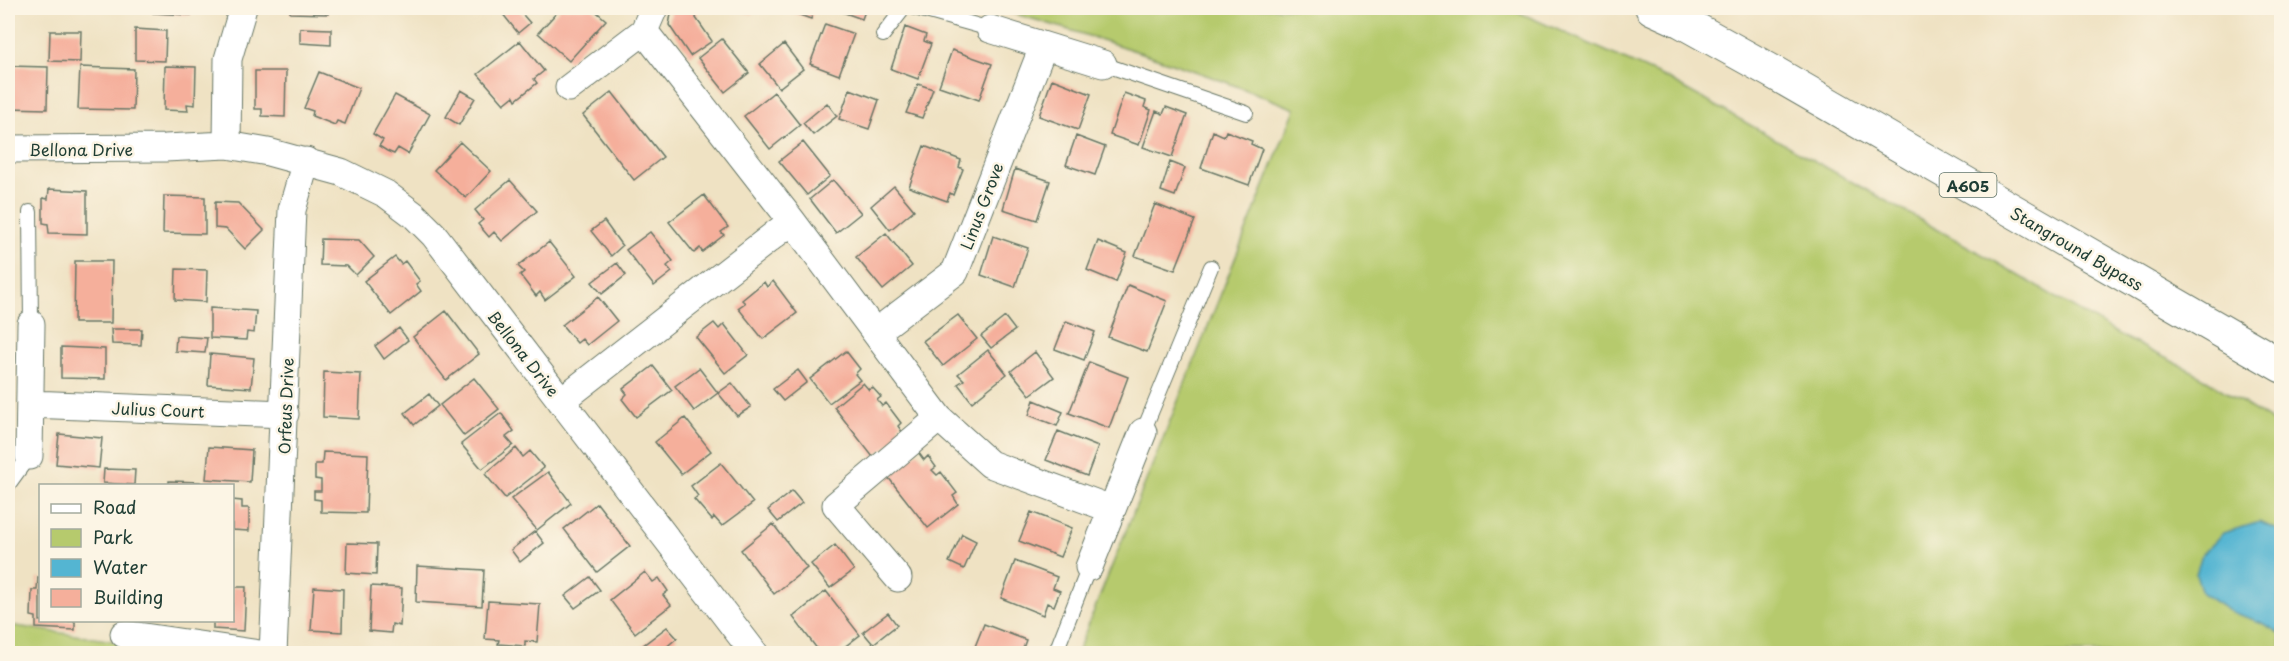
<svg xmlns="http://www.w3.org/2000/svg" width="2289" height="661" font-family="'Playpen Sans',sans-serif">
  <style>
    .green { fill: #b6ca6d; stroke: #6a8450; stroke-width: 1.5 }
    .water { fill: #54b5d2; stroke: #3a7983; stroke-width: 1.5 }
    .building { fill: #f5af9b }
    .lines { fill: none; stroke-linecap: round; stroke-linejoin: round }
    .lane-casing { stroke: #687766; stroke-width: 16 }
    .street-casing { stroke: #687766; stroke-width: 29 }
    .primary-casing { stroke: #687766; stroke-width: 35 }
    .lane { stroke: #fff; stroke-width: 14 }
    .street { stroke: #fff; stroke-width: 27 }
    .primary { stroke: #fff; stroke-width: 33 }
    .labels { text-anchor: middle; dominant-baseline: central; stroke-width: 5; stroke-linejoin: round; paint-order: stroke }
    .shield { fill: #fcf5e5; stroke: #617469; stroke-width: 1.5 }
    .shield-label { font-size: 15px; font-weight: bold; fill: #1f3d34 }
    .street-label { font-size: 16px; fill: #1f3d34; stroke: #fcf5e5 }
  </style>
  <rect width="100%" height="100%" fill="#fcf5e5"/>
  <filter id="ink" filterUnits="userSpaceOnUse"><feTurbulence type="fractalNoise" baseFrequency=".0167" numOctaves="2"/><feDisplacementMap in="SourceGraphic" scale="12" xChannelSelector="R" yChannelSelector="G"/><feConvolveMatrix kernelMatrix="1 2 1 2 8 2 1 2 1" color-interpolation-filters="sRGB"/></filter>
  <filter id="wash" filterUnits="userSpaceOnUse"><feTurbulence type="fractalNoise" baseFrequency=".008" numOctaves="4" result="noise"/><feDisplacementMap in="SourceGraphic" scale="24" xChannelSelector="R" yChannelSelector="G"/><feGaussianBlur stdDeviation="1.35" result="paint"/><feColorMatrix in="noise" values="0 0 0 0 0 0 0 0 0 0 0 0 0 0 0 0 0 1.4 0 .05"/><feComposite in="paint" operator="in"/></filter>
  <g filter="url(#wash)">
    <rect width="100%" height="100%" fill="#efe2c3"/>
    <path class="green" d="M995,8H1509L1664,77L2003,266L2123,337L2194,372L2281,427V653H1077L1295,109C1198,69 1096,37 995,8Z
      M8,174H11L12,297H8Z
      M8,625L16,626L191,653H8Z"/>
    <path class="water" d="M2260,522L2281,532V634L2260,622L2231,612L2202,593L2196,574L2202,554L2223,533Z"/>
    <g id="blocks">
      <path class="building" d="M8,8H12L11,38H8Z
        M153,8H192L191,15L153,13Z
        M290,8H328V14L290,13Z
        M498,8H517L530,23L518,33Z
        M561,8H592L606,20L569,61L538,33Z
        M672,8H698L696,18L712,41L690,56L669,25Z
        M723,8H754L753,14Z
        M780,8H814L811,19Z
        M831,8H866L862,19Z
        M825,24L854,34L839,75L810,64Z
        M905,27L926,35L924,41L931,44L918,79L891,69Z
        M300,28L331,29V45L300,43Z
        M135,29L166,31L165,61L135,60Z
        M50,31H81L80,62L49,61Z
        M722,39L749,73L725,92L698,58Z
        M520,41L544,71L534,79L537,83L516,100L514,96L504,104L478,74Z
        M784,44L803,69L779,88L760,64Z
        M952,50L992,64L979,100L939,86Z
        M8,66L48,67L47,109L8,108Z
        M165,66L196,67L195,105L187,104L188,111L164,110Z
        M80,67L134,69L133,110L78,109Z
        M255,71H286L285,117L262,116V109H255Z
        M319,72L359,88L345,124L337,121L335,125L312,116L313,111L304,108Z
        M1052,79L1091,94L1078,130L1039,116Z
        M918,84L933,89L922,118L906,113Z
        M850,89L879,100L869,129L839,119Z
        M461,90L475,98L459,125L446,117Z
        M612,92L663,157L634,180L583,115Z
        M774,92L800,125L770,149L744,116Z
        M1124,93L1146,101L1144,107L1151,110L1139,145L1110,135Z
        M395,95L430,114L408,154L398,148L394,154L387,151L379,146L383,140L373,134Z
        M827,103L837,116L813,135L803,123Z
        M1166,107L1187,115L1172,157L1143,147L1156,111L1163,114Z
        M1213,131L1224,136L1226,131L1252,141L1251,144L1262,149L1249,185L1201,168Z
        M1076,136L1105,147L1095,175L1066,165Z
        M460,142L491,171L466,198L434,170Z
        M803,142L830,176L807,195L779,161Z
        M924,146L961,160L959,167L963,169L953,195L950,193L947,201L909,187Z
        M1170,162L1185,168L1175,196L1161,191Z
        M1015,169L1050,181L1037,220L1003,209Z
        M510,180L537,211L502,241L494,232L489,237L478,224L483,220L475,210Z
        M833,180L861,213L836,233L810,199Z
        M894,186L914,210L890,230L871,206Z
        M49,189L87,191V234L49,233L48,224L43,223V198L48,199Z
        M704,195L728,227L721,232L724,235L702,252L700,248L694,253L669,222Z
        M164,196L205,197V234L163,233Z
        M215,202L238,203L264,230L245,249L226,229L215,228Z
        M1155,204L1195,220L1175,270L1135,256Z
        M604,221L622,246L611,256L591,231Z
        M650,232L673,261L667,266L672,272L654,286L626,250Z
        M886,233L912,266L883,290L856,257Z
        M993,236L1028,248L1015,287L981,275Z
        M321,239L359,240L374,257L356,275L347,266L320,265Z
        M1098,241L1127,253L1116,282L1087,270Z
        M549,242L576,276L545,300L540,292L536,296L520,275L524,272L518,266Z
        M395,257L401,264L405,261L420,281L416,284L421,291L391,315L364,281Z
        M75,261H112L111,323H74Z
        M617,263L626,275L602,294L592,282Z
        M176,269L207,270L206,302L175,300Z
        M773,281L797,313L763,339L738,308L745,303L742,300L764,282L767,287Z
        M1128,285L1167,301L1147,352L1108,337Z
        M598,297L617,321L587,345L582,339L577,343L562,325Z
        M210,308L256,311L254,333L247,332L246,340L210,338Z
        M446,311L479,354L446,380L413,337Z
        M958,315L977,339L943,366L923,341Z
        M1005,317L1015,330L991,348L981,336Z
        M1066,321L1095,332L1084,360L1055,349Z
        M714,323L719,329L724,324L748,355L725,373L696,337Z
        M399,328L408,340L384,359L375,346Z
        M111,329H142L141,345L112,344Z
        M176,336L207,338L205,353L175,351Z
        M61,347L105,349V379L61,378Z
        M988,350L1007,374L972,402L958,384L964,380L958,374Z
        M846,351L860,369L855,374L860,380L829,403L810,379Z
        M1035,352L1054,377L1030,395L1011,371Z
        M210,354L254,358L251,388L208,385Z
        M1089,362L1128,377L1109,428L1069,413Z
        M653,366L672,390L636,417L622,399L627,394L623,389Z
        M699,368L718,393L732,383L751,407L737,416L718,393L694,411L675,386Z
        M798,370L807,382L783,401L773,389Z
        M324,372L361,374L359,419L323,417Z
        M474,378L499,409L464,436L440,405Z
        M863,383L869,390L872,387L881,397L877,400L882,406L886,403L901,423L898,426L903,433L873,457L834,407Z
        M429,394L438,406L414,425L405,413Z
        M1034,400L1063,412L1057,426L1029,415Z
        M501,413L514,431L506,437L513,445L482,469L461,444Z
        M685,418L711,451L681,474L655,442Z
        M1058,431L1098,447L1087,476L1046,460Z
        M59,434L102,438L99,468L56,464Z
        M209,447L252,450L250,482L206,479Z
        M516,448L523,457L530,451L544,468L505,498L485,474Z
        M323,452L368,454L366,513L321,512V500L314,499V491H321V480L315,479V464H322Z
        M918,452L924,460L928,456L936,467L932,470L937,475L941,472L957,493L953,496L958,504L928,528L888,477Z
        M721,463L753,503L722,526L714,517L712,520L694,499L698,496L691,486Z
        M104,469L135,470L134,485L103,483Z
        M548,472L571,503L537,530L511,499Z
        M169,481L200,482V486H169Z
        M792,491L802,503L778,522L768,510Z
        M232,500L242,501V508H249V531L232,530Z
        M597,503L630,546L597,572L564,529Z
        M1031,512L1072,528L1060,557L1019,541Z
        M773,524L807,568L774,594L741,550Z
        M535,531L544,543L520,562L511,550Z
        M962,534L976,541L964,569L949,562Z
        M347,543L377,544L376,575L346,573Z
        M835,545L854,570L830,588L811,564Z
        M1015,561L1057,577L1053,588L1060,591L1054,606L1047,603L1043,615L1001,598Z
        M417,566L484,570L482,606L416,602Z
        M645,572L653,582L659,578L668,591L663,595L671,605L635,633L610,600Z
        M38,577L40,578V621H75V630L36,628V617L31,616L32,590H37Z
        M590,577L600,590L575,608L565,596Z
        M371,586L402,588L400,626L392,624L391,633L369,631Z
        M232,587H246L244,631L213,629V621H232Z
        M314,587L343,589L342,632L311,630Z
        M826,591L860,635L835,654H821L793,617Z
        M488,601L540,604L537,642L525,641V646L512,645L498,644L499,640L485,639Z
        M888,613L897,625L873,644L863,632Z
        M984,624L1026,640L1022,651L1027,654H972Z
        M667,627L677,638L658,654H648L642,646Z
        M680,650L702,652V654H680Z"/>
    </g>
  </g>
  <g filter="url(#ink)">
    <use href="#blocks" fill-opacity="0" stroke="#687766" stroke-width="1.5"/>
    <g class="lines">
      <defs>
        <path id="lane" d="M915,8L990,29
          M883,35L904,8
          M1103,64L1246,113
          M30,212L31,324
          M1143,432L1211,267
          M8,485L29,456
          M1055,654L1089,567"/>
        <path id="street" d="M654,8L644,31L792,221L939,418L990,464L1111,509
          M990,29L1103,64
          M569,88L644,31
          M227,145L228,59L243,8
          M8,149L165,148L227,145L268,152L341,172L386,194L414,215L434,235L755,654
          M876,332L955,272L1043,47
          M561,401L792,221
          M30,404L285,414
          M29,456L31,324
          M1089,567L1143,432
          M898,578L836,505L939,418
          M124,634L260,654
          M273,654L292,210L306,161"/>
        <path id="primary" d="M1652,8L1681,21L1771,71L2282,366"/>
      </defs>
      <use href="#lane" class="lane-casing"/>
      <use href="#street" class="street-casing"/>
      <use href="#primary" class="primary-casing"/>
      <use href="#lane" class="lane"/>
      <use href="#street" class="street"/>
      <use href="#primary" class="primary"/>
    </g>
  </g>
  <g class="labels">
    <rect class="shield" x="1939.5" y="173" width="57" height="24" rx="4.5"/>
    <g class="shield-label">
      <text x="1968" y="185">A605</text>
    </g>
    <g class="street-label">
      <text x="81" y="149">Bellona Drive</text>
      <text transform="translate(981 206) rotate(-69)">Linus Grove</text>
      <text transform="translate(2077 248) rotate(30)">Stanground Bypass</text>
      <text transform="translate(524 353) rotate(52)">Bellona Drive</text>
      <text transform="translate(285 406) rotate(-88)">Orfeus Drive</text>
      <text transform="translate(158 409) rotate(2)">Julius Court</text>
    </g>
  </g>
  <rect width="2289" height="661" fill="none" stroke="#fcf5e5" stroke-width="30"/>
  <rect x="39" y="484" width="195" height="138" fill="#fcf5e5" stroke="#a4ab9e" stroke-width="1.5"/>
  <rect x="51" y="504" width="30" height="9" fill="#ffffff" stroke="#a4ab9e" stroke-width="1.5"/>
  <text x="93" y="514" font-size="18" fill="#1f3d34">Road</text>
  <rect x="51" y="529" width="30" height="18" fill="#b6ca6d" stroke="#a4ab9e" stroke-width="1.5"/>
  <text x="93" y="544" font-size="18" fill="#1f3d34">Park</text>
  <rect x="51" y="559" width="30" height="18" fill="#54b5d2" stroke="#a4ab9e" stroke-width="1.5"/>
  <text x="93" y="574" font-size="18" fill="#1f3d34">Water</text>
  <rect x="51" y="589" width="30" height="18" fill="#f5af9b" stroke="#a4ab9e" stroke-width="1.5"/>
  <text x="93" y="604" font-size="18" fill="#1f3d34">Building</text>
</svg>
